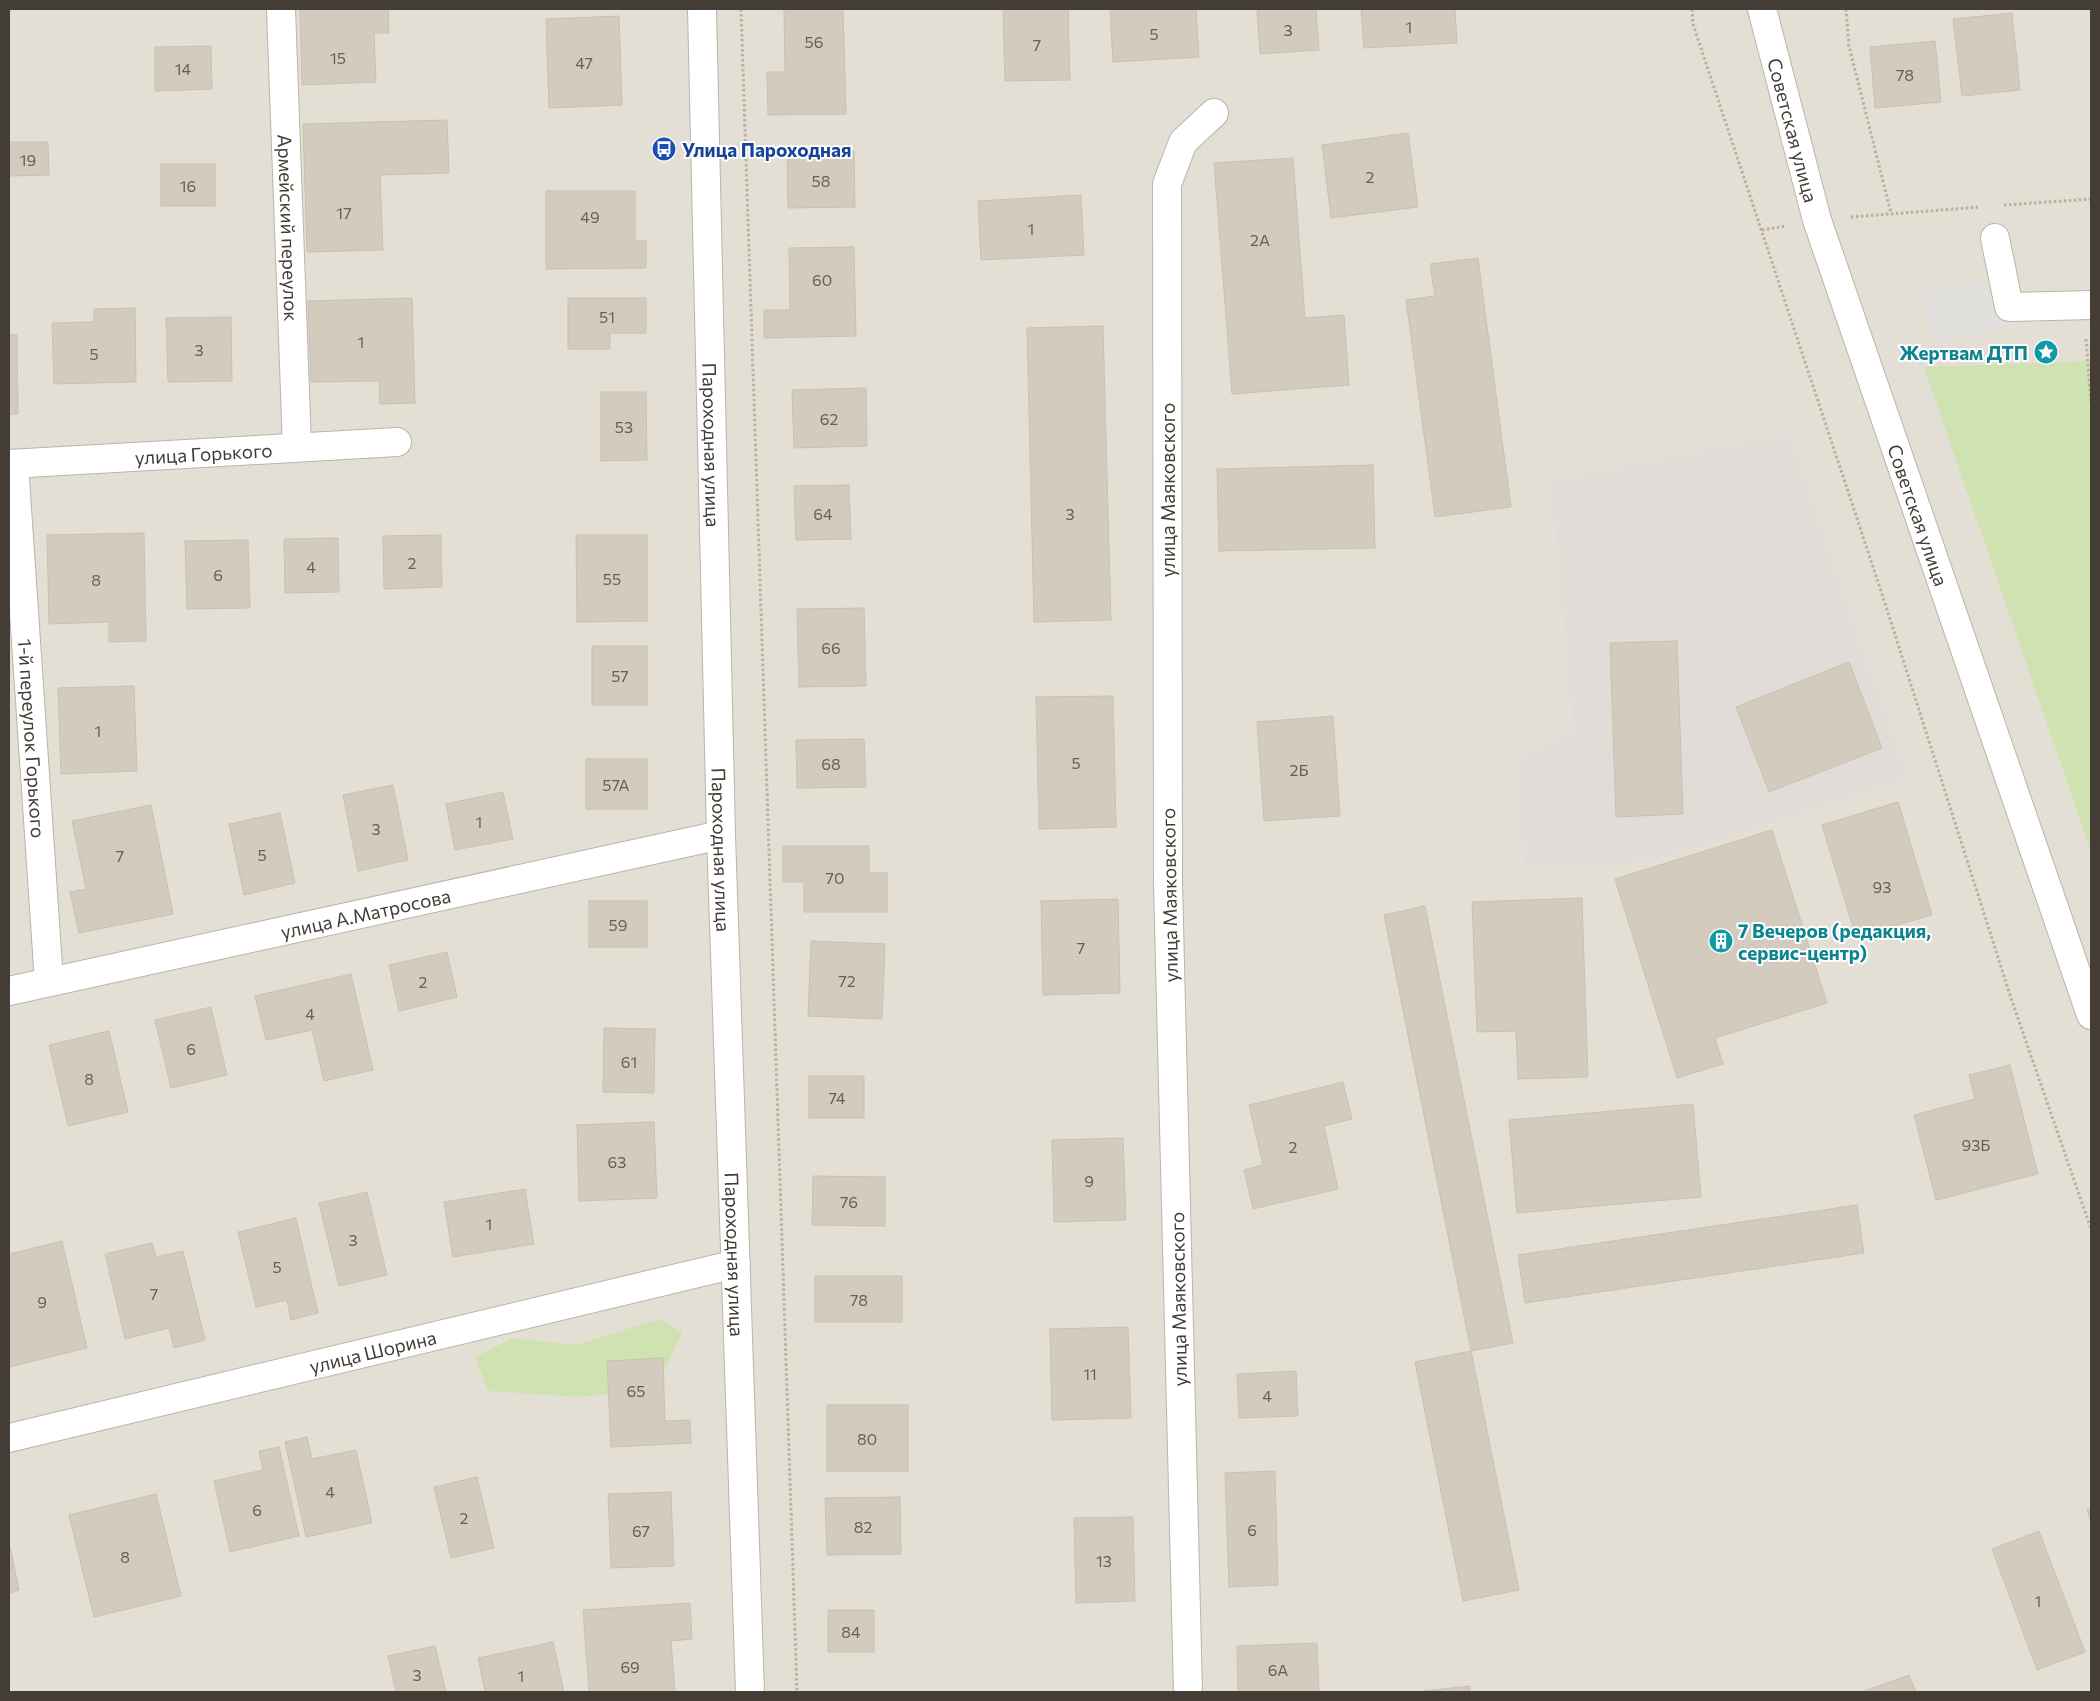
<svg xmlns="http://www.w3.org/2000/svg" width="2100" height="1701" font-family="Commissioner,sans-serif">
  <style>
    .residential { fill: #e4dfd4 }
    .industrial { fill: #e0dcd7 }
    .green { fill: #cee2b2 }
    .parking { fill: #e2e0dd }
    .building { fill: #d4cbbf; stroke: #cbc0b0 }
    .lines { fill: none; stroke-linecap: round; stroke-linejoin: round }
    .minor-casing { stroke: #bbb4a9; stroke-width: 30 }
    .path { stroke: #bcaf9c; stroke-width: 3; stroke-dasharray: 2.5 2.5; stroke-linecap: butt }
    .minor { stroke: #fff; stroke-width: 28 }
    .labels { text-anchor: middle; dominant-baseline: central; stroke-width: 4; stroke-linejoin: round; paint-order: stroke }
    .number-label { font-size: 16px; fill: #676058 }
    .street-label { font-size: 19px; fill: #433d36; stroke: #fff }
    .transit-label { font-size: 19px; font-weight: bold; fill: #164399; stroke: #fff; text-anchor: start }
    .culture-label { font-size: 19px; font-weight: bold; fill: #0d838f; stroke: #fff; text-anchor: end }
  </style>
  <rect width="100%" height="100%" fill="#f1ede6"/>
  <path class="residential" d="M9,9H2091V1692H9Z"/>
  <path class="industrial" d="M1789,433L1907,779L1655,860L1524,867L1519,761L1574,730L1551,481Z"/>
  <path class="green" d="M2091,361V851L1924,367Z
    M659,1319L682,1332L663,1374L617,1393L578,1397L488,1391L475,1357L513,1338L576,1345Z"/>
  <path class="parking" d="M2016,275L2025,325L1933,342L1924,292Z"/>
  <path class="building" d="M300,9H388L389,33H374L376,82L302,85Z
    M843,9L846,114L768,115L767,72H785L784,10Z
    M1003,9H1068L1070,80L1005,81Z
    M1110,9H1196L1199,57L1113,62Z
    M1257,9H1316L1319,50L1260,54Z
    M1361,9H1455L1457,43L1364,48Z
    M2012,13L2020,90L1962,96L1953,19Z
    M619,16L622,105L549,108L546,19Z
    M1935,41L1941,102L1875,108L1870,47Z
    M211,46L212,89L155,91V47Z
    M447,120L449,173L380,175L383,250L307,252L303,124Z
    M1408,133L1418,207L1331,218L1322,145Z
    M9,142H48L49,175L9,176Z
    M854,151L855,207L788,208L787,153Z
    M1293,158L1305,318L1344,315L1349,385L1232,394L1214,163Z
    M161,164H215V206H161Z
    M546,191H635V241H646V268L546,269Z
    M1081,195L1084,255L981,260L978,201Z
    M854,247L856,336L764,338V310H790L789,248Z
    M1478,258L1511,507L1435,517L1406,300L1435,296L1430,264Z
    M412,298L415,403L380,404L379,381L311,382L308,301Z
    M568,298H646V333H610V349H568Z
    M135,308L136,382L54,384L52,323L94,322V309Z
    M231,317L232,381L168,382L166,318Z
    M1103,326L1111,620L1034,622L1027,328Z
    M9,335H17L18,414H9Z
    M866,388L867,446L794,448L792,390Z
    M601,392H646L647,460L601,461Z
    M1373,465L1375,548L1219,551L1217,469Z
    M849,485L851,539L796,540L794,486Z
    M144,533L146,641L109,642V622L49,624L47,535Z
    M441,535L442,587L384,589L383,536Z
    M576,535H647V621L577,622Z
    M338,538L339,592L285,593L284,539Z
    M248,540L250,608L187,609L185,541Z
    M864,608L866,686L799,687L797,609Z
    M1677,641L1683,814L1616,817L1610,643Z
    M592,646H647V705H592Z
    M1849,662L1882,748L1769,792L1736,707Z
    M134,686L137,771L61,774L58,688Z
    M1113,696L1116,827L1039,829L1036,697Z
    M1333,716L1340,816L1264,821L1257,722Z
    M864,739L866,787L797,788L796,740Z
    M586,759H647V809H586Z
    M393,785L408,860L358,871L343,795Z
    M503,792L513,839L455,850L446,804Z
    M1898,802L1932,915L1856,937L1822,825Z
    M151,805L173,914L79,933L70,892L86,889L72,821Z
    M280,813L295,883L244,895L229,824Z
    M1772,830L1827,1003L1715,1038L1723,1064L1677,1078L1615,879Z
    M783,846H869V873H887V912H804V882H783Z
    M1582,898L1588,1077L1518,1079L1516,1031L1477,1032L1472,902Z
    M1118,899L1120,993L1043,995L1041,901Z
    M589,901H647V947H589Z
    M1425,906L1513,1343L1471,1351L1384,915Z
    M811,941L885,944L882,1019L808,1016Z
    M447,952L457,997L399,1011L389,965Z
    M351,974L373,1070L324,1081L312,1030L266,1040L255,996Z
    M211,1007L227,1075L171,1088L155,1020Z
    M604,1028L655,1029L654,1093L603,1092Z
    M109,1031L128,1112L68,1126L49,1045Z
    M2010,1065L2038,1174L1936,1200L1914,1115L1975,1099L1969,1075Z
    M809,1076H864V1118H809Z
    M1343,1082L1352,1119L1324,1126L1338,1189L1253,1209L1244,1170L1263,1165L1249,1105Z
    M1693,1104L1701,1197L1517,1213L1509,1120Z
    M654,1122L657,1198L579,1201L577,1125Z
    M1123,1138L1126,1220L1054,1222L1052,1140Z
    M813,1176L885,1177V1226L812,1225Z
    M525,1189L534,1244L453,1257L444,1202Z
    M367,1192L387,1275L339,1286L319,1203Z
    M1857,1205L1864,1253L1525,1303L1518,1255Z
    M296,1218L318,1313L291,1320L287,1300L256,1307L238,1232Z
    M62,1241L87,1348L9,1367V1254Z
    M152,1243L156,1257L183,1251L205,1340L174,1348L169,1328L125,1339L105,1254Z
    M815,1276H902V1322H815Z
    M1128,1327L1131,1418L1052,1420L1050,1329Z
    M1471,1351L1519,1590L1463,1601L1415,1362Z
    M663,1358L665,1421L690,1420L691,1443L611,1447L607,1361Z
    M1296,1371L1298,1416L1239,1418L1237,1374Z
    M827,1405H908V1471H827Z
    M307,1437L312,1459L356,1450L372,1523L306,1537L285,1442Z
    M279,1447L299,1536L230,1552L214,1481L263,1470L259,1451Z
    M1275,1471L1278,1585L1229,1587L1225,1473Z
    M477,1477L494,1548L451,1558L434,1487Z
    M671,1492L674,1566L611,1568L608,1494Z
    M156,1494L181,1596L94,1617L69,1515Z
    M900,1497L901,1554L827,1555L825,1498Z
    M2091,1508V1522L2087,1510Z
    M1133,1517L1135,1601L1076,1603L1074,1518Z
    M2039,1531L2085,1652L2037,1670L1992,1549Z
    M9,1542L19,1590L9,1593Z
    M690,1603L692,1639L671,1641L675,1692H589L583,1610Z
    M828,1610H874V1652H828Z
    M553,1642L564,1692H485L478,1658Z
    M1317,1643L1319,1692H1238L1237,1646Z
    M435,1646L446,1692H396L388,1656Z
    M1909,1675L1916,1692H1862Z
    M1470,1686V1692H1415Z"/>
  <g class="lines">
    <defs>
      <g id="minor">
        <path id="s1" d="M281,9L297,447"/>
        <path id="s2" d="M702,9L721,835L750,1692"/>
        <path id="s3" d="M1762,9L1817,220L2091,1015"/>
        <path d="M1995,238L2009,307L2091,305"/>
        <path id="s4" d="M9,464L397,442"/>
        <path id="s5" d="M14,464L49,982"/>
        <path id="s6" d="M9,991L721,835"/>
        <path id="s7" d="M9,1438L736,1264"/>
        <path d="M1188,1692L1168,883L1167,184L1183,142L1214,113"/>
      </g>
    </defs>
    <use href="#minor" class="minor-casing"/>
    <path class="path" d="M741,9L797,1692
      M1692,9L1693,24L1882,594L2011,998L2091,1229
      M1846,9L1849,46L1891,213
      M2004,205L2091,199
      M1851,217L1980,207
      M1762,230L1786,226
      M2086,339L2091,403"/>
    <use href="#minor" class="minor"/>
  </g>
  <defs>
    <symbol id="bus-disc" viewBox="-11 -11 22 22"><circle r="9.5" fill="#1a4fb4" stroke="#fff"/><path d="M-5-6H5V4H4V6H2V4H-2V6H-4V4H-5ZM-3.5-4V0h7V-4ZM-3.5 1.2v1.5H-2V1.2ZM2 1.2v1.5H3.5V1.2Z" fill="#fff"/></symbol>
    <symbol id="sight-disc" viewBox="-11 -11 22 22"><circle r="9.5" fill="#0f9aa8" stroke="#fff"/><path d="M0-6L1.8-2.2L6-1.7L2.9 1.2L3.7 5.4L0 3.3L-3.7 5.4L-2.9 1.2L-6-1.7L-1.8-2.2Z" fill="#fff"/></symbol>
    <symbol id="building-disc" viewBox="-11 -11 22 22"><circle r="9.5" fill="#0f9aa8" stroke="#fff"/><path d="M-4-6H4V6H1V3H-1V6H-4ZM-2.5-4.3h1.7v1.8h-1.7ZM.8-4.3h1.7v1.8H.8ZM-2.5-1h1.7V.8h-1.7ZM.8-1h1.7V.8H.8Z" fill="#fff"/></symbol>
  </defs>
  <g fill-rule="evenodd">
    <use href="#bus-disc" x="650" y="135" width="28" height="28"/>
    <use href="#sight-disc" x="2032" y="338" width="28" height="28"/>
    <use href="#building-disc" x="1707" y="927" width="28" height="28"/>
  </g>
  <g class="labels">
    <g class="number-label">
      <text x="1409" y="26">1</text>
      <text x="1288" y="29">3</text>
      <text x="1154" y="33">5</text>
      <text x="814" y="41">56</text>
      <text x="1037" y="44">7</text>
      <text x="338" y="57">15</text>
      <text x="584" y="62">47</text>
      <text x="183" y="68">14</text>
      <text x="1905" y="74">78</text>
      <text x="28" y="159">19</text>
      <text x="1370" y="176">2</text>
      <text x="821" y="180">58</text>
      <text x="188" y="185">16</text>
      <text x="344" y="212">17</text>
      <text x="590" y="216">49</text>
      <text x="1031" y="228">1</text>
      <text x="1260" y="239">2А</text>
      <text x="822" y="279">60</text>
      <text x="607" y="316">51</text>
      <text x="361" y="341">1</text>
      <text x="199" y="349">3</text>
      <text x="94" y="353">5</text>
      <text x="829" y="418">62</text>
      <text x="624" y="426">53</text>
      <text x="823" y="513">64</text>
      <text x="1070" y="513">3</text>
      <text x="412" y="562">2</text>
      <text x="311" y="566">4</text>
      <text x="218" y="574">6</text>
      <text x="612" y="578">55</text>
      <text x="96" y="579">8</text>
      <text x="831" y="647">66</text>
      <text x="620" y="675">57</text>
      <text x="98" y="730">1</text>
      <text x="1076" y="762">5</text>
      <text x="831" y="763">68</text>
      <text x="1299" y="769">2Б</text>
      <text x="616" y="784">57А</text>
      <text x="479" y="821">1</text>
      <text x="376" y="828">3</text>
      <text x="262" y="854">5</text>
      <text x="120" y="855">7</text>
      <text x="835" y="877">70</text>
      <text x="1882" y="886">93</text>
      <text x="618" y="924">59</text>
      <text x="1081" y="947">7</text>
      <text x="847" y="980">72</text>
      <text x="423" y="981">2</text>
      <text x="310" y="1013">4</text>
      <text x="191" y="1048">6</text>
      <text x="629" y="1061">61</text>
      <text x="89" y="1078">8</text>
      <text x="837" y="1097">74</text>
      <text x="1976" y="1144">93Б</text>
      <text x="1293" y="1146">2</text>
      <text x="617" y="1161">63</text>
      <text x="1089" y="1180">9</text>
      <text x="849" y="1201">76</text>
      <text x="489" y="1223">1</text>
      <text x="353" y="1239">3</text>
      <text x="277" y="1266">5</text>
      <text x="154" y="1293">7</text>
      <text x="859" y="1299">78</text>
      <text x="42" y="1301">9</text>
      <text x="1090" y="1373">11</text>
      <text x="636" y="1390">65</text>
      <text x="1267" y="1395">4</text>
      <text x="867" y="1438">80</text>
      <text x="330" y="1491">4</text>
      <text x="257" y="1509">6</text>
      <text x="464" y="1517">2</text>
      <text x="863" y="1526">82</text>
      <text x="1252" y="1529">6</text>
      <text x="641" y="1530">67</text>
      <text x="125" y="1556">8</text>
      <text x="1104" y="1560">13</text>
      <text x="2038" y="1600">1</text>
      <text x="851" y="1631">84</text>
      <text x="630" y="1666">69</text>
      <text x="1278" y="1669">6А</text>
      <text x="417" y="1674">3</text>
      <text x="521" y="1675">1</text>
    </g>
    <g class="street-label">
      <text stroke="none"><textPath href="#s3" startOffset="125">Советская улица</textPath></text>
      <text stroke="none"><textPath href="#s1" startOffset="219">Армейский переулок</textPath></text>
      <text stroke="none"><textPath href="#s2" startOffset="436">Пароходная улица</textPath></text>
      <text stroke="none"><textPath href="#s4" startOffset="195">улица Горького</textPath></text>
      <text transform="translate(1167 490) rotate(-90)">улица Маяковского</text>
      <text stroke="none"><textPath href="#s3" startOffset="530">Советская улица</textPath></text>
      <text stroke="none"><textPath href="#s5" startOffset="275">1-й переулок Горького</textPath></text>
      <text stroke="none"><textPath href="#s2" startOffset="841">Пароходная улица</textPath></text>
      <text transform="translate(1169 895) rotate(-91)">улица Маяковского</text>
      <text stroke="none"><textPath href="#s6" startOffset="365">улица А.Матросова</textPath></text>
      <text stroke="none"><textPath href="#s2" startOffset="1246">Пароходная улица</textPath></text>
      <text transform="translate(1178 1299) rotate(-91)">улица Маяковского</text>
      <text stroke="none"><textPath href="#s7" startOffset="374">улица Шорина</textPath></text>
    </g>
    <g class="transit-label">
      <text x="682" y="149">Улица Пароходная</text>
    </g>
    <g class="culture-label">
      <text x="2028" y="352">Жертвам ДТП</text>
      <text x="1738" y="930" text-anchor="start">7 Вечеров (редакция,<tspan x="1738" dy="22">сервис-центр)</tspan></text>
    </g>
  </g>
  <rect width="2100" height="1701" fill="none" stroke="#433d36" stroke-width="20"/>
</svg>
